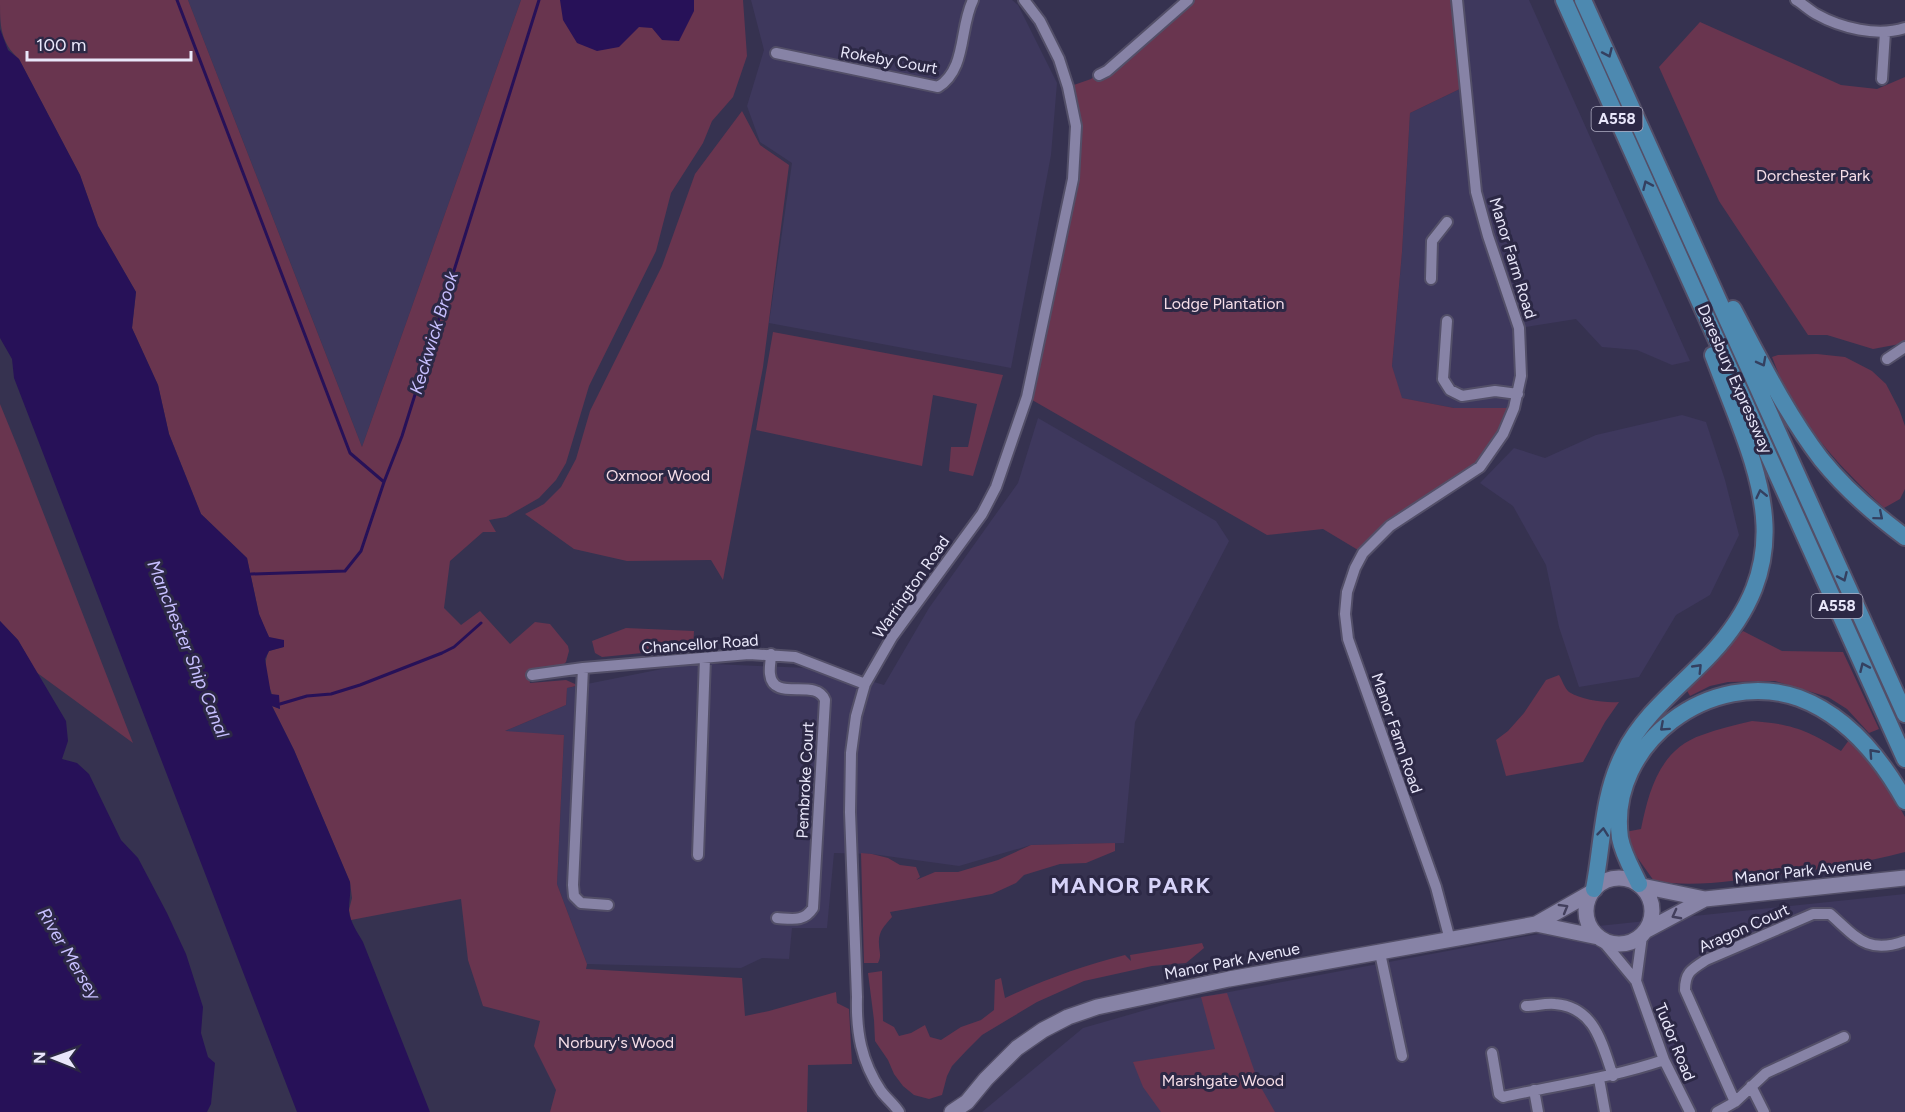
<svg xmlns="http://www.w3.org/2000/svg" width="1905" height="1112" font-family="Figtree,sans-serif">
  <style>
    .built { fill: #3e385d }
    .green { fill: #69354f }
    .water { fill: #271158 }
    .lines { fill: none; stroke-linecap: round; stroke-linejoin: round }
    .stream { stroke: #271158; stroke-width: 3 }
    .street-casing { stroke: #534f68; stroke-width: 14 }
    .secondary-casing { stroke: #534f68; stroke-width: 18 }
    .primary-casing { stroke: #534f68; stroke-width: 20 }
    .street { stroke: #8783a6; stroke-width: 10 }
    .secondary { stroke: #8783a6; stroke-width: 15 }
    .primary { stroke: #4d89b0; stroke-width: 16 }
    .oneway { stroke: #344060 }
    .oneway2 { stroke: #433f5d }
    .labels { text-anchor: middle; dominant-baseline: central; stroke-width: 6; stroke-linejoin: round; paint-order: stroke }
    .shield { fill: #2c2845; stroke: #b0aec4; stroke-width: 1.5 }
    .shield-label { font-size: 15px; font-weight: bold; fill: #e9e7fa }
    .street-label { font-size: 16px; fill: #e9e7fa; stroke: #2c2845 }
    .park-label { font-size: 16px; fill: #f5dde7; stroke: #2c2845 }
    .water-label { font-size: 18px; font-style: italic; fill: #c7bfff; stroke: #2c2845 }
    .district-label { font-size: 22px; font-weight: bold; letter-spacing: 1.5px; fill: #d7d3f9; stroke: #2c2845 }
  </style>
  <rect width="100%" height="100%" fill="#363250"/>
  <path class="built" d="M188,0H521L362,447L301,290Z
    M751,0H1012L1018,5L1057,83L1051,155L1011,368L769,323L792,163L760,142L747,106L764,50Z
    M1457,0H1529L1690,361L1672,365L1637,350L1602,347L1576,319L1520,328L1514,408H1454L1401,398L1392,366L1402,252L1410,113L1466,86Z
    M1682,415L1706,422L1725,480L1739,535L1710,595L1676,615L1639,677L1579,687L1559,627L1546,565L1513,506L1480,483L1514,448L1545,458L1596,435Z
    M1038,418L1216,521L1229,541L1135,722L1124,843L1031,845L959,866L872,854L834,853L827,928H792L789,959L762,958L741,968L587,964L557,884L564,735L503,732L566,705L567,688L692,663L830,669L884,685L929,608L1018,483Z
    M1905,894V1112H982L1083,1028L1170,1003L1560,930Z"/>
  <path class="green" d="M0,0H188L362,447L521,0H743L747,56L733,97L712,121L703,143L671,193L656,251L589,386L566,463L556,480L539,498L506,517L489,520L496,532H483L450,561L444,608L461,625L480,611L510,644L535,622L550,624L568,646L569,651L566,662L561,667L528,671L530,683L566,680L575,684L576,686L567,688L566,705L505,731L564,735L557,884L587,964L586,969L742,978L745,1016L769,1011L836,992L837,1003L849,1009L852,1064L808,1065L807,1112H550L556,1090L534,1046L540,1021L483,1006L468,960L461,899L351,920L349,910L352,898L350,882L294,750L272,706L280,709C270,693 260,668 269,651L283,647L269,637L265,629L259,614L247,558L201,514L169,434L158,385L132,328L136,292L98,226L80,175L19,59C0,42 0,25 0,0Z
    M1189,0H1457L1466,86L1410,113L1402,252L1392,366L1402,398L1454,408H1514L1480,467L1390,526L1363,553L1323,529L1267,535L1027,397L1073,179L1076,126L1068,87L1091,79Z
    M1700,22L1841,85L1877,89L1905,77V343L1873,349L1827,335H1808L1719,201L1659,67Z
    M742,111L760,145L789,165L763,367L723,580L711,560L627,561L574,549L525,514L544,504L561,487L576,459L590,411L662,266L695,174Z
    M773,332L1003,375L973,476L949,471L951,447H968L977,404L933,395L922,466L756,430Z
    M1817,354L1845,357L1872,371L1886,384L1899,409L1905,426V489L1900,499L1884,508C1848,474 1813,439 1789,395C1782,383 1777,370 1772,357L1778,355Z
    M0,404L18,448L133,743L36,672L18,640L0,621Z
    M626,628L694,631L693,648L602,657L595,653L592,641Z
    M1743,631L1782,651L1843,652L1879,729L1869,733L1847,709L1828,697L1775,681L1728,682L1710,686L1690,696L1686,689Z
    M1559,675C1562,680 1565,689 1569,692C1582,700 1604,703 1619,702L1605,722L1583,762L1506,776L1496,740L1508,731L1524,713L1546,680Z
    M1752,721C1792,724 1807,730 1841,751L1849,740L1886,783L1905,817V852C1863,863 1820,869 1778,875C1737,880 1695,888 1654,881L1632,850L1625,832L1641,829C1649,790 1660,749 1702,735C1718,729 1735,725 1752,721Z
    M1115,843V851L1086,863L1060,864L1024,875L1016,883L992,894L890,912L892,917C884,926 878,932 879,944C879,952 882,955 878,963H864L861,853L872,854L888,858L900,865L916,867L920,877L916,880L935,872H958L998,860L1031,845Z
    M1202,943L1204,948L1186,963L1152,966L1084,981L1037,1002L982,1035L967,1050L952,1066L947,1076L942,1095L929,1099L914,1095L903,1086L894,1074L888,1060L875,1041L874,1020L868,973L882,971L883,1021L894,1027L899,1036L911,1033L925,1025L930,1037L941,1040L961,1027L981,1020L994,1010L995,980L1001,978L1005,998C1045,979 1083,966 1125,955L1131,961L1130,955Z
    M1227,993L1259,1084L1275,1112H1161L1143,1087L1133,1062L1215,1049L1201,997Z"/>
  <path class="water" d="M560,0H694V11L679,41L662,40L652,28L639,27L619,47L597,51L577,43L563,20Z
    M0,29L8,50L19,59L80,175L98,226L136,292L132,328L158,385L169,434L201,514L247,558L259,614L269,637L284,640V647L269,651L265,659L271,694L279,695L280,709L272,706L294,750L350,882C351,895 349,900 349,911C350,922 358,933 363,942L430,1112H297L14,378L12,359L0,338Z
    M0,621L18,640L66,721L68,741L62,759L77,763L89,774L121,840L138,858L167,913L186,954L203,1007L201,1033L208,1057L215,1063L211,1104L207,1112H0Z"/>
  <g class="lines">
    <path class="stream" d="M177,0L350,453L384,482
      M251,574L345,571L361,551L384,482L402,436L539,0
      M280,704L307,696L331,694L360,685L442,653L454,647L481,623"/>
    <defs>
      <path id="street" d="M1796,0C1803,4 1809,10 1816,14C1841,28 1877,37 1905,28
        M776,53L938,87C967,69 959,28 973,0
        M1099,75L1107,71L1188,0
        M1882,79L1885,32
        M1431,279L1432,241L1447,222
        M1447,321L1443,379L1450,390L1462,396L1495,391L1518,394
        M1887,359L1905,347
        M771,654C771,661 769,668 770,674C773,703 816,677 825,700L813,908C804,922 793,919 777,918
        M583,668L573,885L574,896L581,903L608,905
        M532,675L583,668L749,654L795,657L865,684
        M698,855L705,658
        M1450,940L1436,887L1348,639L1345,614L1347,592L1355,568L1363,553L1390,526L1480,467L1503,434L1514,408L1521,376L1519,328L1488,236L1476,192L1457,0
        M1602,940L1636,981L1664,1060L1690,1112
        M1380,953L1402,1056
        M1636,981L1642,936
        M1526,1006C1535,1006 1545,1003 1555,1004C1595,1007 1602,1044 1613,1076
        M1492,1053L1499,1094L1503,1097C1557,1085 1611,1078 1664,1060
        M1599,1079L1605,1112
        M1751,1086L1764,1112
        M1534,1090L1538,1112
        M1735,1102L1685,990C1685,972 1692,969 1706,960L1813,914H1830C1856,937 1867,955 1905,941
        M899,1112C894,1104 886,1098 881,1091C861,1061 856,1032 857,997L850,812L851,753L856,716L865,684L892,637L982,514L996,487L1027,397L1073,179L1076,126L1068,87L1059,59L1040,21L1024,0
        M1717,1112L1735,1102L1766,1073L1844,1037"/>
      <path id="secondary" d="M1586 911a33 33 0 1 1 66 0a33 33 0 1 1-66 0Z
        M1642,886L1705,899L1905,878
        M1536,924L1598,937
        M1647,930L1705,899
        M952,1112L967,1102L986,1079L1017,1048L1043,1030L1068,1017L1097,1007L1229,979L1536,924L1592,892"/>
      <path id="primary" d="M1564,0L1905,759
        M1583,0L1905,714
        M1733,309C1760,360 1786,413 1821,459C1845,489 1874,514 1905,537
        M1639,884C1632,869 1623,854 1620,838C1607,743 1712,667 1799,698C1847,716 1881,758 1905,801
        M1594,889C1603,843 1602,795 1624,753C1643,714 1682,685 1711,654C1806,552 1754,466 1713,355"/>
    </defs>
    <use href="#street" class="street-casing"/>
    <use href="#secondary" class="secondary-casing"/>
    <use href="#primary" class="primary-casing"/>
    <use href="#street" class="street"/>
    <use href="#secondary" class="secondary"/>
    <use href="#primary" class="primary"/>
  </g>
  <defs><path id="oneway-chevron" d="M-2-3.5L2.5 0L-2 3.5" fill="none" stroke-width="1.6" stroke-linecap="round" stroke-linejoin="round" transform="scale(1.5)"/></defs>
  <g class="oneway">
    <use href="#oneway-chevron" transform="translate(1608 53) rotate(66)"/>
    <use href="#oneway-chevron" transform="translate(1647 185) rotate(-114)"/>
    <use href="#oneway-chevron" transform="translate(1762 362) rotate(62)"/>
    <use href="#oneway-chevron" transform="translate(1761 494) rotate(-103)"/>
    <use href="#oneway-chevron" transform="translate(1879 516) rotate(40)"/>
    <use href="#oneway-chevron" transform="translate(1843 577) rotate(66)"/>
    <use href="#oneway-chevron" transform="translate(1864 667) rotate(-114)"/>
    <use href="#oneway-chevron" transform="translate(1698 668) rotate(-46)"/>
    <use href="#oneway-chevron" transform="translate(1664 727) rotate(138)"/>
    <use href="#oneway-chevron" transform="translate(1873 753) rotate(-132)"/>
    <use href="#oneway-chevron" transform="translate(1603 832) rotate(-84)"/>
  </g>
  <g class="oneway2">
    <use href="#oneway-chevron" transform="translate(1564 908) rotate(-30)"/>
    <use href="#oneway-chevron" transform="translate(1676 915) rotate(152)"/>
  </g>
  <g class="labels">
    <g class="shield">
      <rect x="1591.5" y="107" width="51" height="24" rx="4.5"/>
      <rect x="1811.5" y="594" width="51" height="24" rx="4.5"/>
    </g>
    <g class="shield-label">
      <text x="1617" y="119">A558</text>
      <text x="1837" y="606">A558</text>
    </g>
    <g class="street-label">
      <text transform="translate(889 60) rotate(10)">Rokeby Court</text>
      <text transform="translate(1513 258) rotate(73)">Manor Farm Road</text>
      <text transform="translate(1735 379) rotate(66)">Daresbury Expressway</text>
      <text transform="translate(911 587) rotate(-55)">Warrington Road</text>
      <text transform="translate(700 644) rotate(-4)">Chancellor Road</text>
      <text transform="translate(1397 733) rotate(71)">Manor Farm Road</text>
      <text transform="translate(805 780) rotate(-87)">Pembroke Court</text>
      <text transform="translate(1803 871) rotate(-6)">Manor Park Avenue</text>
      <text transform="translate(1744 928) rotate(-24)">Aragon Court</text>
      <text transform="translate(1232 961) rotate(-11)">Manor Park Avenue</text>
      <text transform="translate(1675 1042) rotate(68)">Tudor Road</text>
    </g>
    <g class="park-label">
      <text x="1813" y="175">Dorchester Park</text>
      <text x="1224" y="303">Lodge Plantation</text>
      <text x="658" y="475">Oxmoor Wood</text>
      <text x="616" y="1042">Norbury's Wood</text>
      <text x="1223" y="1080">Marshgate Wood</text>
    </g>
    <g class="water-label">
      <text transform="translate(434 333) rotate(-73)">Keckwick Brook</text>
      <text transform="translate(188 649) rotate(68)">Manchester Ship Canal</text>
      <text transform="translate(69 954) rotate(59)">River Mersey</text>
    </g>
    <g class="district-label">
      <text x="1131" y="885">MANOR PARK</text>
    </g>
  </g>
  <g transform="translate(54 1058) rotate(271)" stroke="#2c2845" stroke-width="4.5" paint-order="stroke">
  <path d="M0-4.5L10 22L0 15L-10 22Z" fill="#e9e7fa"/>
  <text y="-9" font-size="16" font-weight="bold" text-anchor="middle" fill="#e9e7fa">N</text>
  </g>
  <path d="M27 51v9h164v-9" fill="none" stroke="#e9e7fa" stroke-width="3"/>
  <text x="36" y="51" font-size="18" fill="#e9e7fa" stroke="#2c2845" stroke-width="4.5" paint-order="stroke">100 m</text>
</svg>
